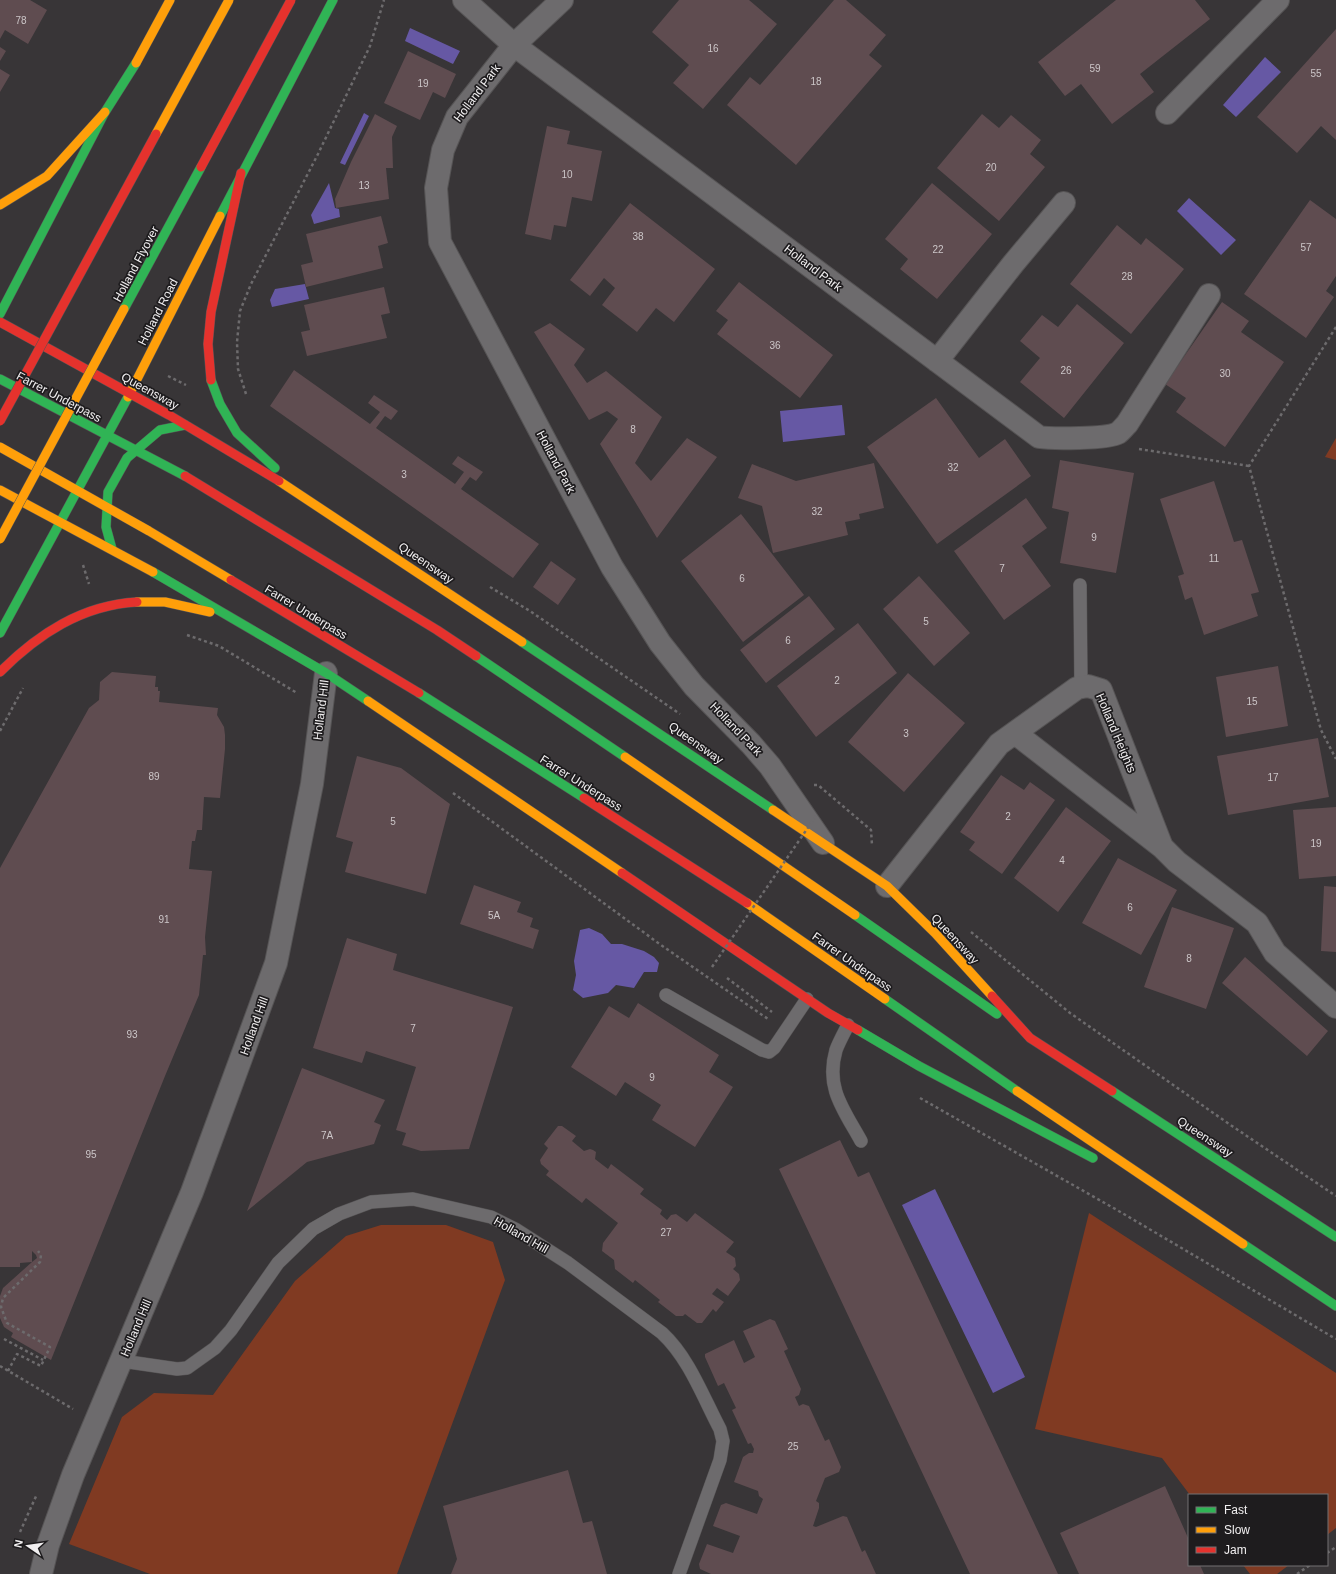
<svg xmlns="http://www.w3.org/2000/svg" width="1336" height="1574" font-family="Helvetica,sans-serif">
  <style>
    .green { fill: #803a22 }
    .water { fill: #6658a4 }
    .building { fill: #5f4c50; fill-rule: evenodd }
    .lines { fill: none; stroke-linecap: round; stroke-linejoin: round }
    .lane-casing { stroke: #565455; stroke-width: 14 }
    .street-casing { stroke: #565455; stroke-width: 24 }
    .fast-casing { stroke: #565455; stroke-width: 10 }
    .slow-casing { stroke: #565455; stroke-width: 10 }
    .jam-casing { stroke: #565455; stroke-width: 10 }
    .path { stroke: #6d6b6d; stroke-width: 2.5; stroke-dasharray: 3 3; stroke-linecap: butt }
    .lane { stroke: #6d6b6d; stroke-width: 13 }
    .street { stroke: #6d6b6d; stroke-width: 22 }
    .fast { stroke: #30b455; stroke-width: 9 }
    .slow { stroke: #ff9f0a; stroke-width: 9 }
    .jam { stroke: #e5322d; stroke-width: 9 }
    .fast-bridge-casing { stroke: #565455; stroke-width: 10; stroke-linecap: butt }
    .slow-bridge-casing { stroke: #565455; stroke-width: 10; stroke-linecap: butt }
    .jam-bridge-casing { stroke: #565455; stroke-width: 10; stroke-linecap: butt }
    .path-bridge { stroke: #6d6b6d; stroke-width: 2.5; stroke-dasharray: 3 3; stroke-linecap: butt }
    .fast-bridge { stroke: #30b455; stroke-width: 9 }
    .slow-bridge { stroke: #ff9f0a; stroke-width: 9 }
    .jam-bridge { stroke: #e5322d; stroke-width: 9 }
    .labels { text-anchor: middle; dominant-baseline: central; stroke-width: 3.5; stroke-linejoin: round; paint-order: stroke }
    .number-label { font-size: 10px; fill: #ccc6c8 }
    .street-label { font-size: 12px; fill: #f1eff0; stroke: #1e1c1e }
  </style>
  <rect width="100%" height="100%" fill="#383537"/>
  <path class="green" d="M1336,438V460L1325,457Z
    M1089,1213L1336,1373V1528L1327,1535V1495H1190L1162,1458L1035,1429Z
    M381,1225H446L493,1242L505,1280L397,1574H150L69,1544L122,1417L154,1393L213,1395L295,1281L346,1236Z
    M1243,1565H1289L1277,1574H1250Z"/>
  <path class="water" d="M410,28L460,51L453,64L405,41Z
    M1265,57L1281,72L1236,117L1223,105Z
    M364,113L369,116L345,165L340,163Z
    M329,183L335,208L339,209L340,217L314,224L311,215Z
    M1189,198L1236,240L1221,255L1177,211Z
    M305,284L309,299L272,307L270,300L275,289Z
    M842,405L845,435L783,442L780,411Z
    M589,928L602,934L611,944H622L644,951L654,957L659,963L657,972H644L634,988L616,985L608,993L583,998L573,990L576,975L574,961L580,930Z
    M935,1189L1025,1377L993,1393L902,1205Z"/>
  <path class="building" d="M0,0H30L47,10L28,44L5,30L0,39Z
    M679,0H749L777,24L703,109L673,83L689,65L652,32Z
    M834,0H846L886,35L869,55L882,66L796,165L727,105L750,77L760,85Z
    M1116,0H1195L1210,19L1140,74L1154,92L1112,124L1081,84L1065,96L1038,62Z
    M1336,29V140L1321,126L1297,153L1257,117Z
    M0,47L6,51L0,61Z
    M408,51L456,74L445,98L433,92L420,120L384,103Z
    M0,69L10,75L0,92Z
    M375,114L397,126L392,137L393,168H386L389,199L336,208L335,199L351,162Z
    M982,114L999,128L1011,115L1041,140L1030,154L1045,167L999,221L937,168Z
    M547,126L570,131L567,144L602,151L592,201L572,197L566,227L554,225L551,240L525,234Z
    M932,183L992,234L937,299L900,269L908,259L885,239Z
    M1310,200L1336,219V276L1326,291L1334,297L1306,338L1244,294Z
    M630,203L715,269L674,322L656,308L637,332L602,305L615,288L604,278L590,296L570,280Z
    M381,216L388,243L378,246L383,268L306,287L301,265L313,262L306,234Z
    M1117,225L1141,245L1146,238L1184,269L1131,334L1070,284Z
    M739,282L833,355L800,398L717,334L728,320L716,311Z
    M384,287L390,313L381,315L387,338L307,356L301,332L310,330L304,305Z
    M1222,302L1249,321L1241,332L1284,362L1225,447L1176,412L1186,398L1165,384Z
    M1077,304L1124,343L1064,418L1020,382L1040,358L1020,341L1042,315L1058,327Z
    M550,323L585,349L574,365L587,383L606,371L662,417L635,463L651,481L687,438L717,457L657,538L600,444L618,419L607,411L589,420L534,332Z
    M294,370L370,424L380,412L368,403L374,395L398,411L391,420L385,416L376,428L455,484L464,472L452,464L458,456L483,472L476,481L470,477L461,489L539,544L513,578L270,406Z
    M936,398L979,458L1005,439L1031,476L937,544L867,447Z
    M1060,460L1134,473L1116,573L1060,563L1069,512L1052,508Z
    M874,463L884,508L859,514L860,519L845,522L848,535L773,553L762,506L738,498L752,464L796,481Z
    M1214,481L1234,542L1242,540L1259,592L1251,594L1258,616L1204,635L1192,597L1185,600L1178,576L1184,574L1160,499Z
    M1026,498L1047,528L1022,546L1051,586L1004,620L954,551Z
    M741,514L804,595L743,642L681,561Z
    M551,561L576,579L558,605L533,587Z
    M919,576L970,633L934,666L883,609Z
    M809,596L835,629L766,683L740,650Z
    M858,623L897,673L816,737L777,686Z
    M1278,666L1288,726L1226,737L1216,677Z
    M112,672L156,676L155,687H158V691H160L159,702L218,708L217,715L224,727L225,735V749L220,798L204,797L202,830H197L195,841H192L189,869L212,871L205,937L206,955H203L199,995L165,1076L51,1360L11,1337L13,1333L4,1327L0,1318V1296L3,1288L32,1262L20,1263V1267H0V868L89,708L99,700L100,682ZM32,1251L36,1255L37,1258L32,1262Z
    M908,673L965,723L904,792L848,742Z
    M1318,738L1329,797L1228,815L1217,756Z
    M357,756L401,768L450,804L426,894L345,872L353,842L336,837Z
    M1001,775L1024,790L1030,782L1055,800L1002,874L969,850L975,842L960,832Z
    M1066,807L1111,841L1058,912L1014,878Z
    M1336,807V876L1299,879L1293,810Z
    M1118,858L1177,890L1141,955L1082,923Z
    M474,885L521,902L517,912L533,918L530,927L539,930L533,949L460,924Z
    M1324,886L1336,887V952L1321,951Z
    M1172,907L1234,928L1206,1009L1144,987Z
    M347,938L397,954L393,970L513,1007L469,1149L421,1151L402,1145L406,1133L396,1130L416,1067L366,1051L362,1063L313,1048Z
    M1245,957L1328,1031L1307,1056L1222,983Z
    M638,1003L719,1055L709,1072L733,1087L695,1147L652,1120L661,1105L625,1082L616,1096L571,1067L609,1006L629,1018Z
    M302,1068L385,1100L374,1122L381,1125L374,1144L307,1162L247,1211Z
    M558,1126H562L576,1136L572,1141L584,1151L590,1149L593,1150L596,1152L595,1159L608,1169L611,1164L644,1189L640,1194L662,1210L660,1214L667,1220L671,1215L676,1214L687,1222L695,1213L734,1242L726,1252L735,1258L736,1266L733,1269L739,1274L740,1280L728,1296L717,1288L712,1294L724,1302L716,1312L713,1309L702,1323H697L685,1314L683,1316H676L658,1302L660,1300L635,1280L633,1283L615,1269L614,1260L602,1251L603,1243L618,1223L586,1198L582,1203L546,1175L549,1171L541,1164L540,1160L548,1148L544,1144Z
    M840,1140L858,1177L869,1172L1058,1574H970L779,1169Z
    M770,1319L775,1321L788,1349L784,1351L801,1389L799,1395L795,1397L799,1406L803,1404L809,1406L825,1441L829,1439L841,1467L839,1472L825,1478L816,1501L819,1503V1508L813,1526L816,1527L843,1516L847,1517L862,1552L865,1550L876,1574H711L700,1569L699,1564L707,1544L733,1553L740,1536L713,1526L721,1505L726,1503L757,1514L763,1499L759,1496L758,1491L734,1482L743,1457L749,1453H753L754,1449L751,1443L748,1444L732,1410L736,1408L724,1383L718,1386L705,1357V1354L734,1340L744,1363L755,1357L743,1331Z
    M568,1470L583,1523L592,1521L607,1574H451L457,1559L443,1506Z
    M1165,1486L1189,1540V1565H1200L1204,1574H1079L1060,1533Z"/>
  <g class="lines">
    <defs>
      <path id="lane" d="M1080,585L1081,687
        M666,995L762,1050L769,1052L774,1048L807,999
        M848,1025C844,1033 839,1042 836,1050C825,1088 844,1110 861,1141
        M122,1361L177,1369L187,1368L215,1348L231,1330L278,1263L313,1229L339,1214L371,1202L413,1199L491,1217L515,1229L568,1263L662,1333C689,1358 703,1397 720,1429L723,1441L720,1460L679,1574"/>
      <path id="street" d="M464,0L514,45L1039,437C1051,439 1108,439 1118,433C1121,431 1124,427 1127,424L1209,295
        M562,0L514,45L457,117L443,150L436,188L440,242L612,567L660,643L694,686L751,744L770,766L823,843
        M1167,113L1278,0
        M937,361L1013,264L1064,203
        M1015,733L1162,847L1177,862L1257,923L1275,953L1336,1007
        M887,886L999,744L1077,688L1088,686L1101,690L1162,847
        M41,1574L48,1545L73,1475L192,1192L276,963L312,784L326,673"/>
      <path id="fast" d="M220,216L333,0
        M0,314L105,112L136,63
        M0,379L185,476
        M211,380L220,404L237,433L275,468
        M112,549L106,527L108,492L127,458L160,430L185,425
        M153,572L326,673L368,701
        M0,633L128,397
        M522,642L773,810
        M476,656L625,757
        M419,693L584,798
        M855,915L997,1014
        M885,999L1017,1091
        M858,1030L919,1066L1093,1158
        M1112,1091L1336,1237
        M1243,1244L1336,1306"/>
      <path id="slow" d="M136,63L170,0
        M0,205L47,176L105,112
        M128,397L220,216
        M0,447L149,531L231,580
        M279,481L522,642
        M0,490L153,572
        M137,602H165L210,612
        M368,701L622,873
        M625,757L855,915
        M773,810L887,886L935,933L992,996
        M747,903L885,999
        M1017,1091L1243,1244"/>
      <path id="jam" d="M0,322L169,415L279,481
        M211,380L208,344L211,312L241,173
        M185,476L437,630L476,656
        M231,580L419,693
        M0,672C38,634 82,605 137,602
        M584,798L747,903
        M622,873L828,1013L858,1030
        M992,996L1030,1038L1112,1091"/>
    </defs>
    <use href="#lane" class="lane-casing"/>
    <use href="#street" class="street-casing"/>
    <use href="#fast" class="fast-casing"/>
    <use href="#slow" class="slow-casing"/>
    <use href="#jam" class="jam-casing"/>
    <path class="path" d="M1336,327L1249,466L1321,730L1336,759
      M168,376L186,385
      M246,394L238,369L237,342L240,311L251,284L318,154L370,46L384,0
      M1139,449L1249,466
      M83,565L89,584
      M490,587L530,611L680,714
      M187,635L219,646L297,693
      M0,731L23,688
      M814,785H818L871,830L872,845
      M453,793L661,945L768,1019
      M971,932L1070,1013L1232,1126L1336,1196
      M727,978L772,1012
      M920,1098L1117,1210L1336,1339
      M4,1339L43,1360
      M0,1366L73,1409
      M8,1371L17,1354L41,1366L50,1347L7,1323L1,1307L3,1298L40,1262L41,1255L38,1251
      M20,1532L37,1494
      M1327,1553L1336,1547
      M1297,1574L1310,1565"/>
    <use href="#lane" class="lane"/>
    <use href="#street" class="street"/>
    <use href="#fast" class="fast"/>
    <use href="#slow" class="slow"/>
    <use href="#jam" class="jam"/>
    <defs>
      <path id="fast-bridge" d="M124,309L201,167"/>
      <path id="slow-bridge" d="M156,134L229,0
        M0,539L124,309"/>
      <path id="jam-bridge" d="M201,167L291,0
        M0,421L156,134"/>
    </defs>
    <use href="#fast-bridge" class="fast-bridge-casing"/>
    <use href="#slow-bridge" class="slow-bridge-casing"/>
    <use href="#jam-bridge" class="jam-bridge-casing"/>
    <path class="path-bridge" d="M712,967L816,816"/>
    <use href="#fast-bridge" class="fast-bridge"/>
    <use href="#slow-bridge" class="slow-bridge"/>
    <use href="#jam-bridge" class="jam-bridge"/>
  </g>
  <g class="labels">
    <g class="number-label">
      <text x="21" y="20">78</text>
      <text x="713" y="48">16</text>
      <text x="1095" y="68">59</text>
      <text x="1316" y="73">55</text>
      <text x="816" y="81">18</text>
      <text x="423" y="83">19</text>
      <text x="991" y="167">20</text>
      <text x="567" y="174">10</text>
      <text x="364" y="185">13</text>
      <text x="638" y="236">38</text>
      <text x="1306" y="247">57</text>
      <text x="938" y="249">22</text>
      <text x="1127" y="276">28</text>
      <text x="775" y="345">36</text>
      <text x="1066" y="370">26</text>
      <text x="1225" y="373">30</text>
      <text x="633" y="429">8</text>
      <text x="953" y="467">32</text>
      <text x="404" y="474">3</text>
      <text x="817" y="511">32</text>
      <text x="1094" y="537">9</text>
      <text x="1214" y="558">11</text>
      <text x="1002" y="568">7</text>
      <text x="742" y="578">6</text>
      <text x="926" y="621">5</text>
      <text x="788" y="640">6</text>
      <text x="837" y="680">2</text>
      <text x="1252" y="701">15</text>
      <text x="906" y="733">3</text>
      <text x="154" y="776">89</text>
      <text x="1273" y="777">17</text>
      <text x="1008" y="816">2</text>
      <text x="393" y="821">5</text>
      <text x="1316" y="843">19</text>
      <text x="1062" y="860">4</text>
      <text x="1130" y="907">6</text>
      <text x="494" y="915">5A</text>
      <text x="164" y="919">91</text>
      <text x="1189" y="958">8</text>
      <text x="413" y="1028">7</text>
      <text x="132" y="1034">93</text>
      <text x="652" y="1077">9</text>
      <text x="327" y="1135">7A</text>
      <text x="91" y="1154">95</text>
      <text x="666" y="1232">27</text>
      <text x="793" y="1446">25</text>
    </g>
    <g class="street-label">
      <text transform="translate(477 93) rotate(-53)">Holland Park</text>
      <text transform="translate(136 264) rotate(-62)">Holland Flyover</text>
      <text transform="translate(813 268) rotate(37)">Holland Park</text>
      <text transform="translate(158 312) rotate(-63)">Holland Road</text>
      <text transform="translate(150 391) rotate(29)">Queensway</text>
      <text transform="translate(59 397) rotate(28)">Farrer Underpass</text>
      <text transform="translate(556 462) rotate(62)">Holland Park</text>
      <text transform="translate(426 563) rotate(34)">Queensway</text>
      <text transform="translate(306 612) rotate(31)">Farrer Underpass</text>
      <text transform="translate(321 710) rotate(-83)">Holland Hill</text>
      <text transform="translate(736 729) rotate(46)">Holland Park</text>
      <text transform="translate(1116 733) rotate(67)">Holland Heights</text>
      <text transform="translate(696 743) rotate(35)">Queensway</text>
      <text transform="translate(581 783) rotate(32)">Farrer Underpass</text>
      <text transform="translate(955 939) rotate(47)">Queensway</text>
      <text transform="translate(852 962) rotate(35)">Farrer Underpass</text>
      <text transform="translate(254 1026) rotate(-70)">Holland Hill</text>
      <text transform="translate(1205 1137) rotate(33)">Queensway</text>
      <text transform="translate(521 1235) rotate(30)">Holland Hill</text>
      <text transform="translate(136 1328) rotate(-67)">Holland Hill</text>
    </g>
  </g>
  <rect x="1188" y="1494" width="140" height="72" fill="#1e1c1e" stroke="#727072"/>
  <rect x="1196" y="1507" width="20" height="6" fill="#30b455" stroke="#727072"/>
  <text x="1224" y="1514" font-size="12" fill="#f1eff0">Fast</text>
  <rect x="1196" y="1527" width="20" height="6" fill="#ff9f0a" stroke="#727072"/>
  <text x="1224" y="1534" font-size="12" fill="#f1eff0">Slow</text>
  <rect x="1196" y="1547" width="20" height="6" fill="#e5322d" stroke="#727072"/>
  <text x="1224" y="1554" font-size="12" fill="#f1eff0">Jam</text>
  <g transform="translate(28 1546) rotate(283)" stroke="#1e1c1e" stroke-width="3" paint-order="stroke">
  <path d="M0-3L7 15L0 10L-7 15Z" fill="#f1eff0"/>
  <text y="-6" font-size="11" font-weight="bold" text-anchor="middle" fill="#f1eff0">N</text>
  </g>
</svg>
